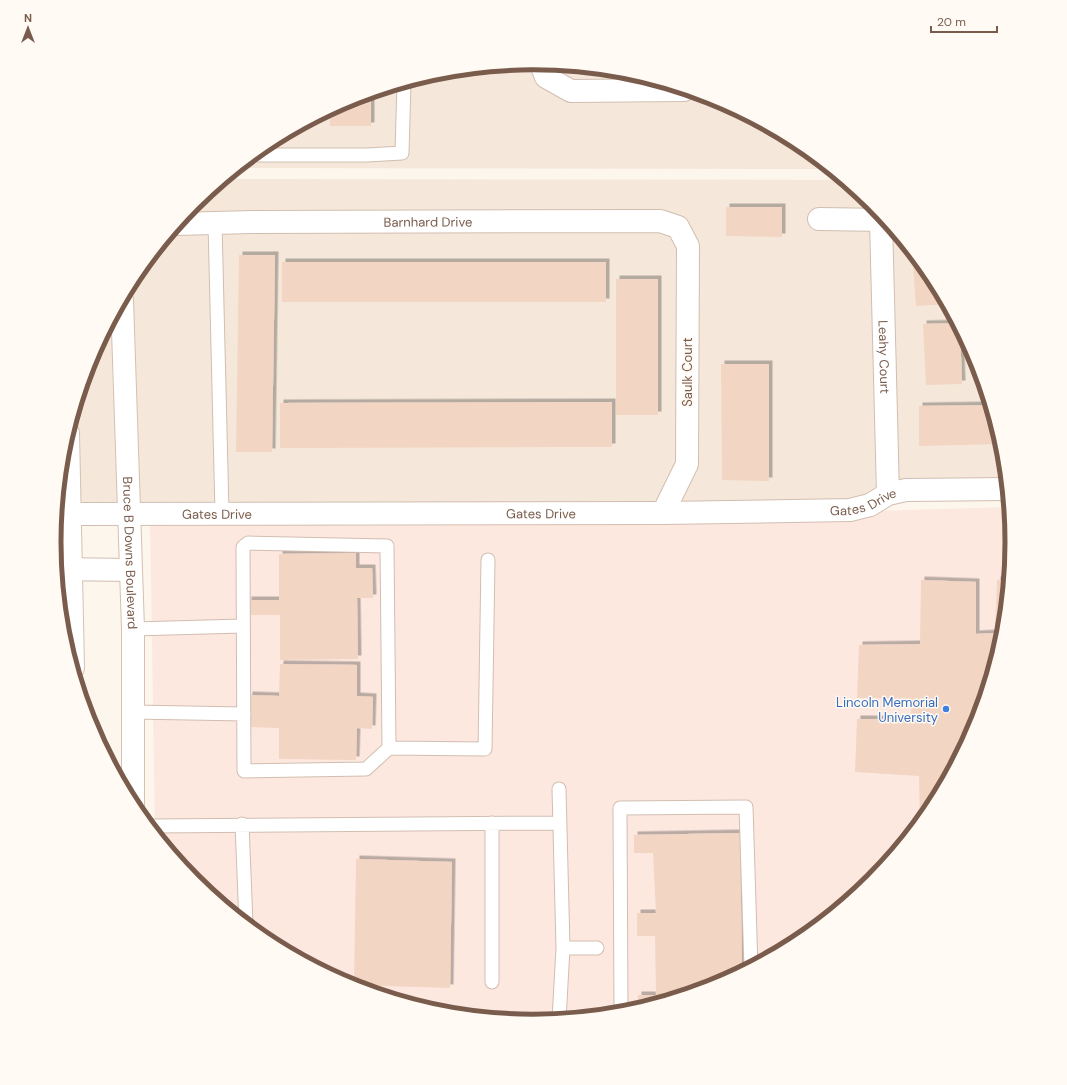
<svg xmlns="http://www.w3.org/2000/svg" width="1067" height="1085" font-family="'DM Sans',sans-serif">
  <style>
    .residential { fill: #f5e8da }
    .commercial { fill: #fde8e0 }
    .building { fill: #f3d5c3; filter: url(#shadow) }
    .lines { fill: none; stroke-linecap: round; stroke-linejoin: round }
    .service-casing { stroke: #d1beb0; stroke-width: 15 }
    .minor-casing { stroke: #d1beb0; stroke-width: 24 }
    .secondary-casing { stroke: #d6c0b0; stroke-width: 24 }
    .service { stroke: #fff; stroke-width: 13 }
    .minor { stroke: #fff; stroke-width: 22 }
    .secondary { stroke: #fff; stroke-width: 22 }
    .shop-dot { fill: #3f7fe0; stroke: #fffaf3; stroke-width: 1.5 }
    .labels { text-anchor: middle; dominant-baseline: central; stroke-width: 3; stroke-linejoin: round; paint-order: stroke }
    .street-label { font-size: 13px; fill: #7a5c4d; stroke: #fffaf3 }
    .shop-label { font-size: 13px; fill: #366cbe; stroke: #fffaf3; text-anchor: end }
    .rim { fill: none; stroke: #7a5c4d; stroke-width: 5 }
  </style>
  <defs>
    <filter id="shadow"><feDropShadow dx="3.5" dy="-3.5" stdDeviation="0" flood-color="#0004"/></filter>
  </defs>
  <rect width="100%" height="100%" fill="#fdf6ec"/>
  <path class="residential" d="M534,63L627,72L717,100L800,144L830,169L238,168L267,144L350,99L440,72Z
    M224,179L844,180L873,204L932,276L977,359L1004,449L1008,497L698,503L58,505L63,449L91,359L135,276L195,203Z"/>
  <path class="commercial" d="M1010,507L1013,543L1004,636L976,726L932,809L872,882L800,941L717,986L627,1013L533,1022L440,1013L350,985L267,941L194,881L155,833L150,516L872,511Z"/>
  <path class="building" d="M371,93V126H330V110L350,99Z
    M726,207H782V237L726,236Z
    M239,255H275L272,452H236Z
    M282,262H606V302H282Z
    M913,265H923L932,276L947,304L916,306Z
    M616,279H658V415H616Z
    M957,323L960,328L962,384L926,385L923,324Z
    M721,364H769V481L722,480Z
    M612,402V447L280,448V403Z
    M991,405L1002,444L919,446V406Z
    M356,553V568H372L373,598H357L358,659L280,660V615H248V600H279V554Z
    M921,580L976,582V634L995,633L997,580L1009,581L1004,636L976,726L932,809L920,824L919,776L855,772L857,719H911V699L857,698L859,645L920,644Z
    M280,664L357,665V696L373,697L372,729L357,728L356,760L279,759V728L248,727L249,695L279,696Z
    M740,833L742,972L717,986L638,1009V995H656L655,936H637V913H656L653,853H634V835Z
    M356,859L452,862L450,988L354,985Z"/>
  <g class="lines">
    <defs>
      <path id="service" d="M254,155H367L402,153L404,83
        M215,223L222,513
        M133,629L243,626
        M133,712L244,714
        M389,748L387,546L248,543L243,547L244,771L366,769L389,748L485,749L488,560
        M492,823V982
        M242,824L246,924
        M149,826L559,823
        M563,948H597
        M621,1013L620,808L746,807L751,968
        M559,1020L563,948L559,789
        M524,1021H544"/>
      <g id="minor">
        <path d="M541,64L546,77L571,91L684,90"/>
        <path d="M819,219L886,220"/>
        <path id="s1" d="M881,220L888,494"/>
        <path id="s2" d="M177,224L252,222L660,221L678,227L688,246L687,464L663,513"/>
        <path id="s3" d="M70,514L663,513L850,510L870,505L888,494L906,490L1008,489"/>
        <path d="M57,569L131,570"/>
      </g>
      <g id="secondary">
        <path id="s4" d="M122,300L133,629V806"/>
        <path d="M68,433L73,668"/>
      </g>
    </defs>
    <use href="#service" class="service-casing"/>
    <use href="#minor" class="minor-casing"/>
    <use href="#secondary" class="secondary-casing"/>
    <use href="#service" class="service"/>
    <use href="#minor" class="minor"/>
    <use href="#secondary" class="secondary"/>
  </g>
  <circle class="shop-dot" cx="946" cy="709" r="4"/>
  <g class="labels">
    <g class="street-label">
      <text stroke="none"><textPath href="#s2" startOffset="251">Barnhard Drive</textPath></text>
      <text stroke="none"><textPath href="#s1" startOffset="137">Leahy Court</textPath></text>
      <text transform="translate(687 372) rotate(-90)">Saulk Court</text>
      <text stroke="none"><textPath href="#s3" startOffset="795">Gates Drive</textPath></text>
      <text stroke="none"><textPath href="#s3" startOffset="147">Gates Drive</textPath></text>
      <text stroke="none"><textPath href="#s3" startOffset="471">Gates Drive</textPath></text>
      <text stroke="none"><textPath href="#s4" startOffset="253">Bruce B Downs Boulevard</textPath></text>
    </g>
    <g class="shop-label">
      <text x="938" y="702">Lincoln Memorial<tspan x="938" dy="15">University</tspan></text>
    </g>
  </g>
  <path d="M0 0H1067V1085H0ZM61 542a472 472 0 1 1 944 0a472 472 0 1 1-944 0Z" fill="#fffaf3" fill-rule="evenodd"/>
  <path class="rim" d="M61 542a472 472 0 1 1 944 0a472 472 0 1 1-944 0Z"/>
  <g transform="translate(28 28)" stroke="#fffaf3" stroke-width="3" paint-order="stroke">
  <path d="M0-3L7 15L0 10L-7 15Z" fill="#7a5c4d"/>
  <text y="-6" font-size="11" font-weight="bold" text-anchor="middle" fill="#7a5c4d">N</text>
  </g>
  <path d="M931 26v6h66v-6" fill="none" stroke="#7a5c4d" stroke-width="2"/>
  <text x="937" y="26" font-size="12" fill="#7a5c4d" stroke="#fffaf3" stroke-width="3" paint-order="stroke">20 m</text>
</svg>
